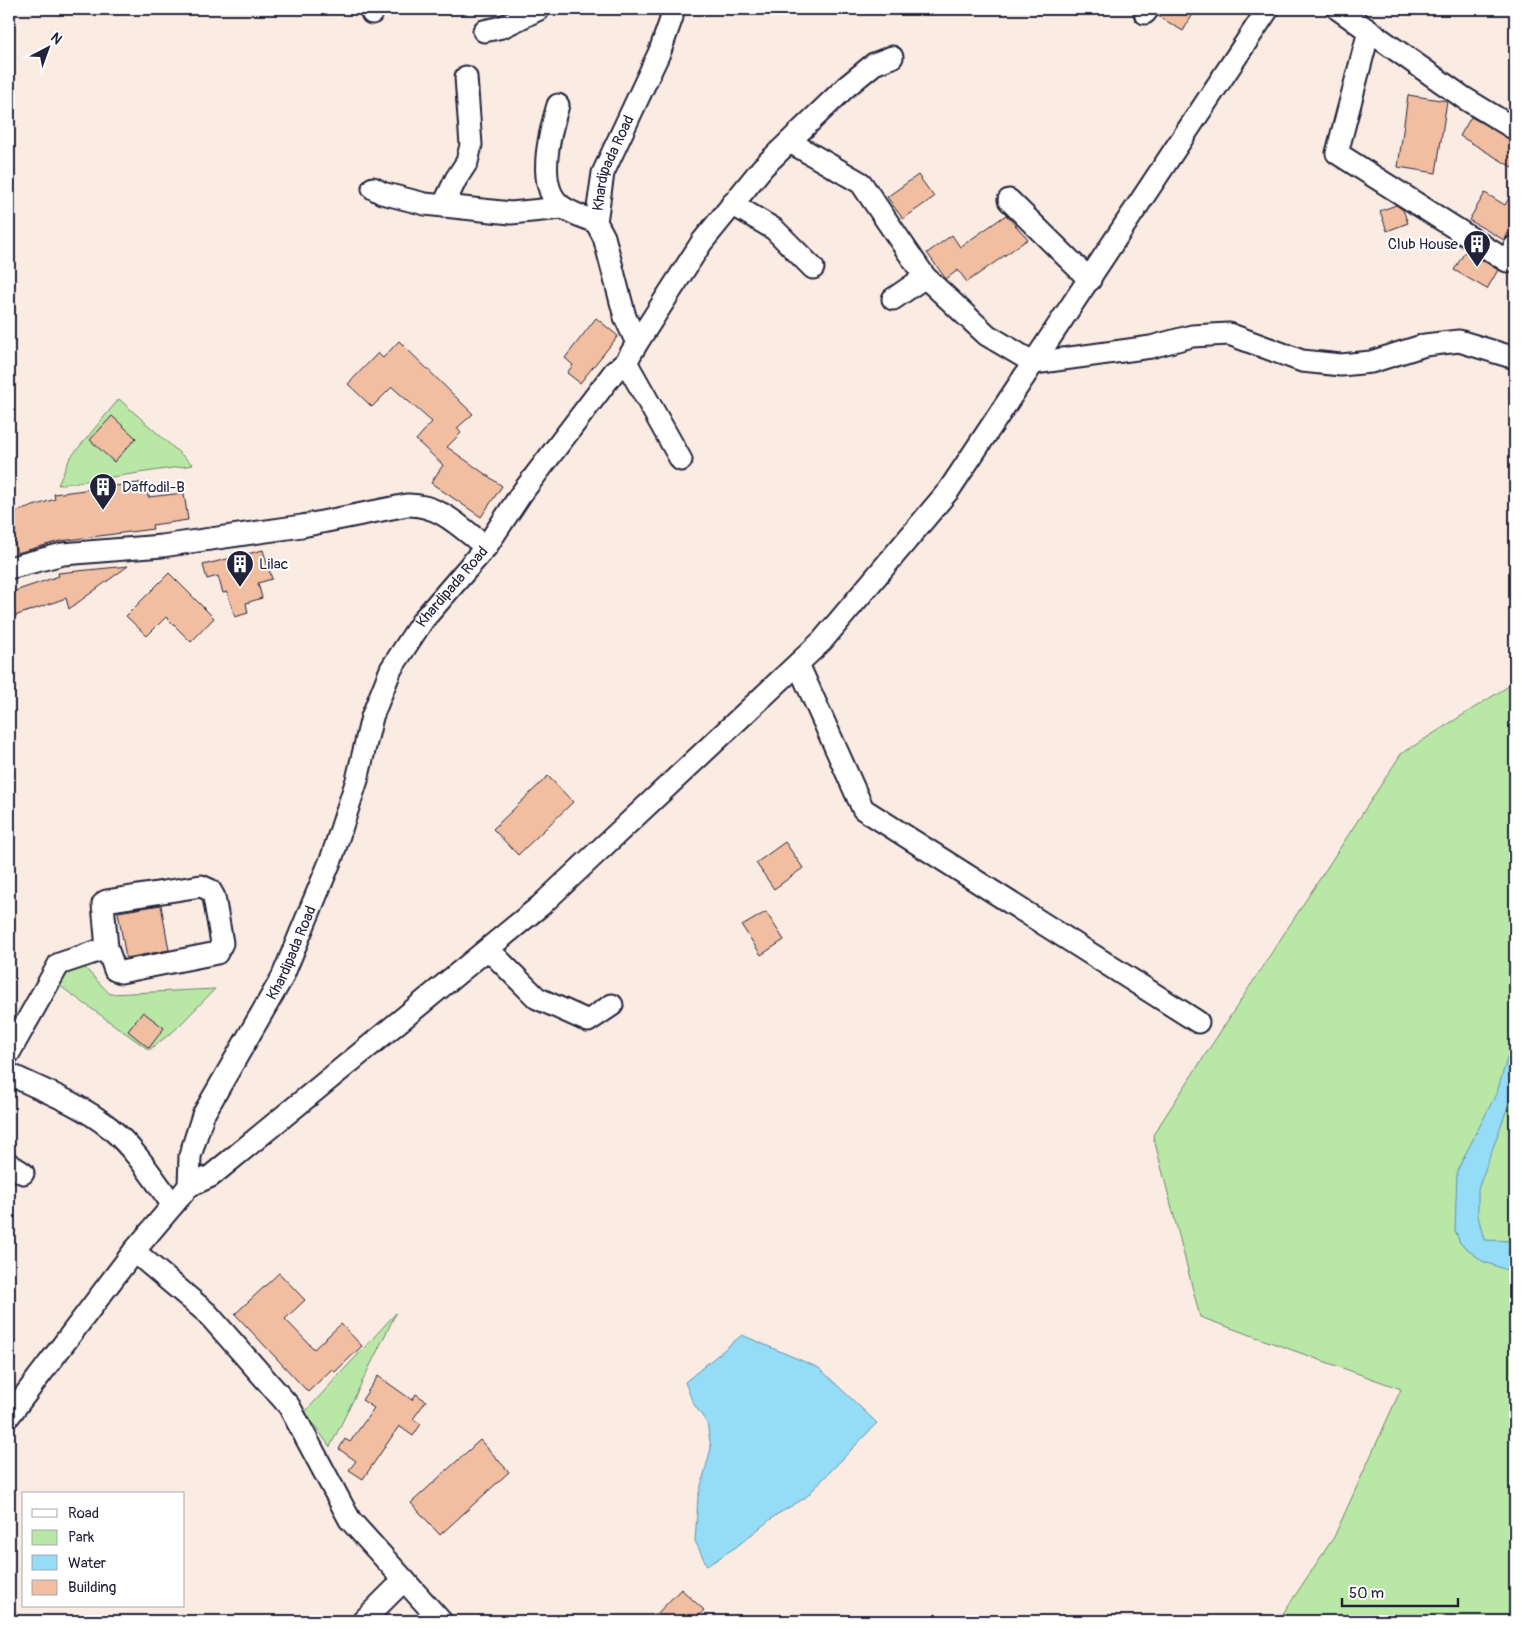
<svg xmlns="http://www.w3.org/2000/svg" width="1524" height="1630" font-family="Pangolin,sans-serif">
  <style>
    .green { fill: #b9e7a5; stroke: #6e8470 }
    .water { fill: #95dcf7; stroke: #6792ac }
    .building { fill: #f1bea2; stroke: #22223b }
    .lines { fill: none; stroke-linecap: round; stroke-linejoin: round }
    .minor-casing { stroke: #22223b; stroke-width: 25 }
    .minor { stroke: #fff; stroke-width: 21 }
    .labels { text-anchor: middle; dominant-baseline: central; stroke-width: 4; stroke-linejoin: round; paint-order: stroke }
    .street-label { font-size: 15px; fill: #22223b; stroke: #fff }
    .poi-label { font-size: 15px; fill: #22223b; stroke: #fff; text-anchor: start }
  </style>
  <rect width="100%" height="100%" fill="#fbece3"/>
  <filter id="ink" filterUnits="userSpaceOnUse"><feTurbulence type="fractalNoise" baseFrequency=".02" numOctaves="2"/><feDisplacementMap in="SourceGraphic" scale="10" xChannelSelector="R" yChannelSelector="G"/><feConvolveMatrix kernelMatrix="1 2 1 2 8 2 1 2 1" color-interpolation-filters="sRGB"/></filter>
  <g filter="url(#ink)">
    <path class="green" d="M119,399L193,465L58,485L70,458Z
      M1515,682V1621H1278L1334,1537L1401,1389L1200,1317L1153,1135L1401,754Z
      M84,967L110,994L215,989L175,1030L149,1050L60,986L54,969Z
      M396,1313L330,1447L305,1412Z"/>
    <path class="water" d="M1515,1032V1087L1478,1189V1216L1484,1240L1515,1241V1272H1512L1482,1261L1460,1243L1455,1230L1457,1171L1497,1092Z
      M742,1335L819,1368L877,1423L805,1498L776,1515L736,1547L707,1566L695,1541L698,1497L711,1448L707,1423L693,1403L685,1382Z"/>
    <path class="building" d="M1160,9H1196L1183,31L1158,16Z
      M1408,95L1447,101L1436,173L1398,167Z
      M1471,117L1515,141V169L1460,136Z
      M918,175L934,197L903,219L887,197Z
      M1515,187V234L1508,233L1504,240L1469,220L1485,193L1505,205Z
      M1396,205L1403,210L1408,223L1387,231L1380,211Z
      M1006,215L1028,239L967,282L958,270L946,279L927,253L952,235L960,247Z
      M1466,250L1498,270L1487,289L1454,270Z
      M596,318L618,336L580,383L567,373L573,365L565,358Z
      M399,341L473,414L457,428L461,433L447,447L502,486L481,517L431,483L443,465L416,440L432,422L392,387L372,407L348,384L378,353L383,358Z
      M112,416L136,438L114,462L90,440Z
      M146,482L148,497L184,493L188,520L152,525L153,529L60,541L17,553L9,527V514L55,499L54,494Z
      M263,550L272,579L258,583L262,598L246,603L248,613L235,617L227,592L223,593L218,576L207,579L203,565Z
      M128,566L69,609L66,598L9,618V593L59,576L58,573Z
      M169,573L214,618L191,642L166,617L147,636L126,616Z
      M548,776L573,802L518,855L493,829Z
      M785,842L803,868L774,889L756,863Z
      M161,905L169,950L126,958L118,912Z
      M766,912L784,940L761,955L742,926Z
      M143,1012L164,1028L149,1048L128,1031Z
      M279,1273L305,1300L285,1319L314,1349L341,1324L362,1346L335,1372L332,1369L308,1392L235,1314Z
      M378,1376L412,1400L416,1394L426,1401L413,1419L421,1424L413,1436L399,1426L363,1479L349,1470L356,1461L339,1449L345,1439L350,1442L374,1408L362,1400Z
      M480,1440L509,1472L440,1535L411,1503Z
      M681,1589L704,1610L694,1621H650Z"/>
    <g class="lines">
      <defs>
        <g id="minor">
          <path d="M1338,9L1464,98L1515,129"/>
          <path d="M372,13L374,9"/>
          <path d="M1145,13L1148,9"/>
          <path d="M484,31L502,27L539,9"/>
          <path d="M1369,31L1337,153L1507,261L1515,246"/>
          <path d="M558,105C550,132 534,190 564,208C573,214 586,218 596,222"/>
          <path d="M790,142L861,183L925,277"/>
          <path d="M373,188L382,193L425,204L511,213L562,208"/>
          <path d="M1009,200L1090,280"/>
          <path d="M732,204L774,229L813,268"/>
          <path d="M443,206L456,179L467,162L471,145L466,77"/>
          <path d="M893,299L925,277L987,335L1034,363L1151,347L1192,336L1229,334L1302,361L1341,365L1371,362L1425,345L1459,341L1515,358"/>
          <path d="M637,343L702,242L763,167L846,87L874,64L892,57"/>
          <path d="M626,362L681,460"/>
          <path d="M9,568L63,554L162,546L302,526L407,505C440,504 461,528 486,547"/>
          <path d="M798,664L863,809L1198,1022L1173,1006"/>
          <path d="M201,886L210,890L214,897L222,943L217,953L121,972L115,970L107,948L103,904L106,901Z"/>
          <path d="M488,949L537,998L588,1021L612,1005"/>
          <path d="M9,1053L59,964L107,948"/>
          <path d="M9,1074C42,1090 81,1104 110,1128C135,1149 153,1178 173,1205"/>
          <path d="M9,1164L23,1173"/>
          <path id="s1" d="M189,1186L190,1156L203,1115L282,978L332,857L357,780L372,717L391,669L423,620L486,547L521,494L614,372L626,362L637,343L625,317L604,237L596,222L603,173L660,51L672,17L669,9"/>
          <path d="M134,1251L207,1313L289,1406L350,1520L441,1621"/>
          <path d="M9,1416L134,1251L189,1186L211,1176L540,906L822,641L949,490L1268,9"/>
          <path d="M363,1621L404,1580"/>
        </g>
      </defs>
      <use href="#minor" class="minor-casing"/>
      <use href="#minor" class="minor"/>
    </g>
  </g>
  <defs>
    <symbol id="building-pin" viewBox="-11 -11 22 30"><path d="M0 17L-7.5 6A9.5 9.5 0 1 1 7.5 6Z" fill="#22223b" stroke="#fff"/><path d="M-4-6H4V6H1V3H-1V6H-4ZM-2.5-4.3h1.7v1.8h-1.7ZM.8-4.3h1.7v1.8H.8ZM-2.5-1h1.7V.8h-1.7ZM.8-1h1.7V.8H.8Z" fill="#fff"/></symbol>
  </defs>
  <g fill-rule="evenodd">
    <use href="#building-pin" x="1461" y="228" width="32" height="43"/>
    <use href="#building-pin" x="87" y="471" width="32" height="43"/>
    <use href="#building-pin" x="224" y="548" width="32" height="43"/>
  </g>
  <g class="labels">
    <g class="street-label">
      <text stroke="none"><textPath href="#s1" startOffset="1159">Khardipada Road</textPath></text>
      <text stroke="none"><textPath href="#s1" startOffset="662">Khardipada Road</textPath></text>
      <text stroke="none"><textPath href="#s1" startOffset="258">Khardipada Road</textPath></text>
    </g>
    <g class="poi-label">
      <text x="1458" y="244" text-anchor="end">Club House</text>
      <text x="122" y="487">Daffodil-B</text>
      <text x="259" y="564">Lilac</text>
    </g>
  </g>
  <rect width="1524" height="1630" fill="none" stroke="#fff" stroke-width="30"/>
  <rect x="15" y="15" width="1494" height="1600" fill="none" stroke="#22223b" stroke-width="2" filter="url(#ink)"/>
  <rect x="22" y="1492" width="162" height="115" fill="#ffffff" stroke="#a7a7b1"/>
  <rect x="32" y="1509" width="25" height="8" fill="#ffffff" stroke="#a7a7b1"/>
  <text x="68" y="1518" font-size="15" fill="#22223b">Road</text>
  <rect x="32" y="1530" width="25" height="15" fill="#b9e7a5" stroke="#a7a7b1"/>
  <text x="68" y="1542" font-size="15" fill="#22223b">Park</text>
  <rect x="32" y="1555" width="25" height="15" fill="#95dcf7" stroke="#a7a7b1"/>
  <text x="68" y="1568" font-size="15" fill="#22223b">Water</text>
  <rect x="32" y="1580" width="25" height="15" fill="#f1bea2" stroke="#a7a7b1"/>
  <text x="68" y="1592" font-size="15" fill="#22223b">Building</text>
  <g transform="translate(48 48) rotate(41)" stroke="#ffffff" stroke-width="4" paint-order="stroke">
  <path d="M0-4L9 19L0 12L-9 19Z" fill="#22223b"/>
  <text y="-8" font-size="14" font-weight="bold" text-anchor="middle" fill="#22223b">N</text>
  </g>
  <path d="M1342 1598v8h116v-8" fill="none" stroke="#22223b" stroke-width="2.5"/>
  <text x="1349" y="1598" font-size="15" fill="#22223b" stroke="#ffffff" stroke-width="4" paint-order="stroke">50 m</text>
</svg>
